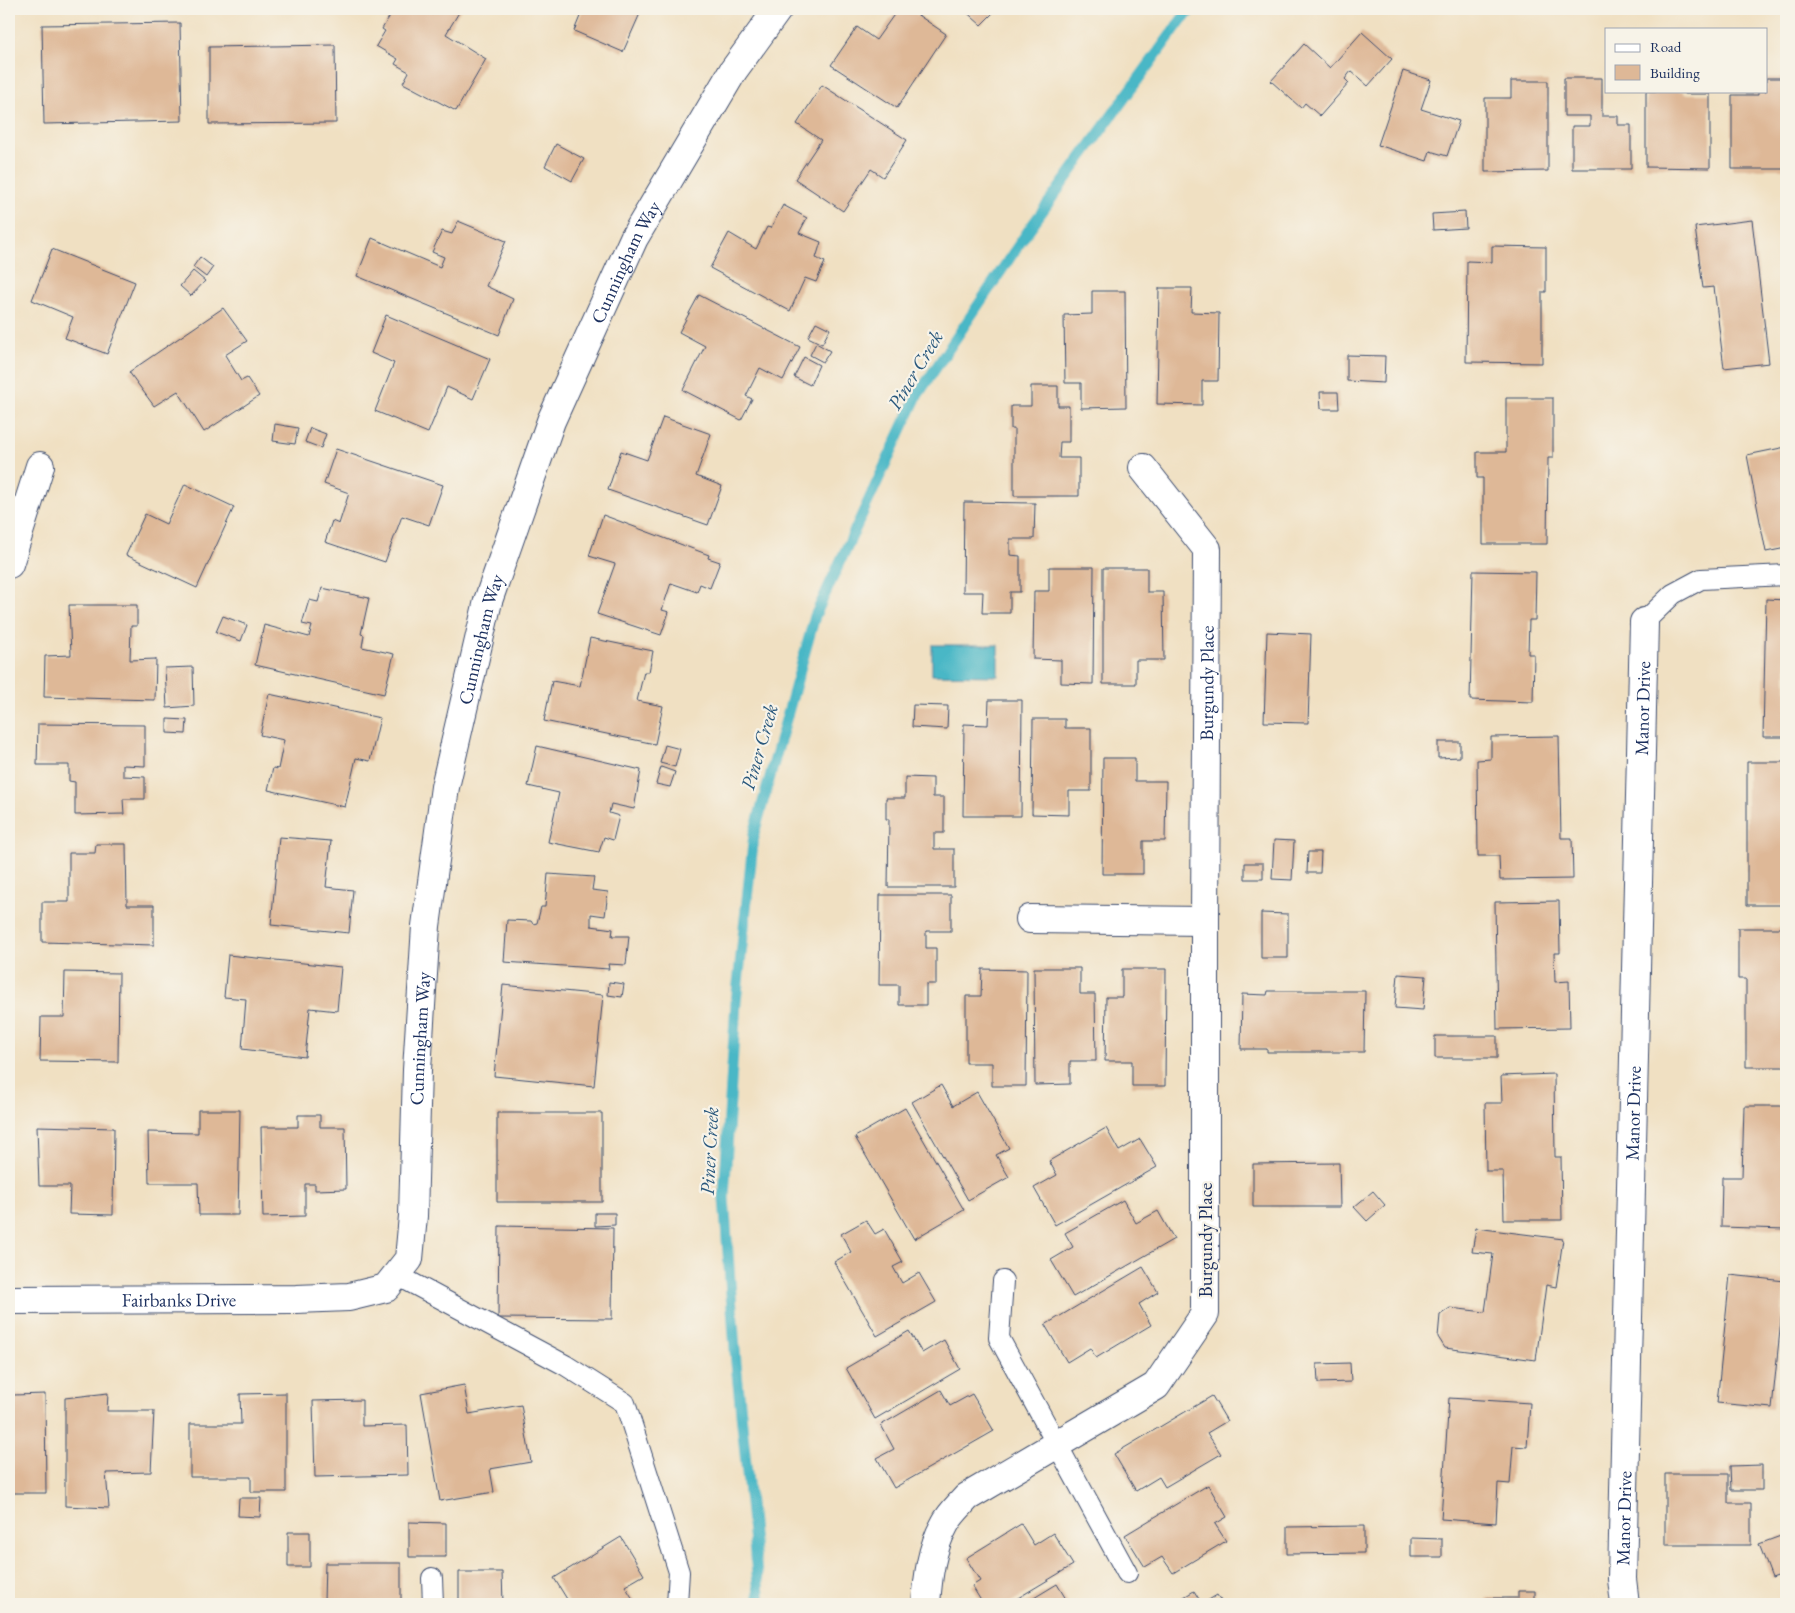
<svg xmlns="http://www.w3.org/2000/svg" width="1795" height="1613" font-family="'EB Garamond',serif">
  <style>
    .water { fill: #4ab7c6; stroke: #327392 }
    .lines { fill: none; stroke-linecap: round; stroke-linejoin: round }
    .stream { stroke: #4ab7c6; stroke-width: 11 }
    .building { fill: #deb897 }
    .service-casing { stroke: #3b4a6d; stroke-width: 22 }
    .minor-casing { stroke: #3b4a6d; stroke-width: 30 }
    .service { stroke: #fff; stroke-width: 20 }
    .minor { stroke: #fff; stroke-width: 28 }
    .labels { text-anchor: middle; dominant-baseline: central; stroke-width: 4.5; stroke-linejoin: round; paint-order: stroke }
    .street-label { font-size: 19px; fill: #1b2f5e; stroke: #f7f3e8 }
    .water-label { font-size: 20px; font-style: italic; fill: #29587d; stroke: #f7f3e8 }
  </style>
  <rect width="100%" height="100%" fill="#f7f3e8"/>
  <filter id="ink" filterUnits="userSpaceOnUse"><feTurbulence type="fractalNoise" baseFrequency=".02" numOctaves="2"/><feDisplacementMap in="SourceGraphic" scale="10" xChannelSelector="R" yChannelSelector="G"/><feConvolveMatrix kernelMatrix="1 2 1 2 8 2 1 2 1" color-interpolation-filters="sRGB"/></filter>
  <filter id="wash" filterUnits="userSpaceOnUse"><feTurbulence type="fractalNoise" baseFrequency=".0096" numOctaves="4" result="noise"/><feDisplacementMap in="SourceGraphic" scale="20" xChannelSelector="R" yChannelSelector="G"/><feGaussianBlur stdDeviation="1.12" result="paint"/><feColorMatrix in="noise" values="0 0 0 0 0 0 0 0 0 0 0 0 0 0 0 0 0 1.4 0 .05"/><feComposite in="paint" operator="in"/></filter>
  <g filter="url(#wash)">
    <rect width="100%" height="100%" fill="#f0e0c2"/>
    <path class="water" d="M932,645H998V676L932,675Z"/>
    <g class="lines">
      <path class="stream" d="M760,1604L736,1363L724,1198L736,1002L754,834L815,616L917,396L1028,231L1182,19L1192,9"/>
    </g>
    <g id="blocks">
      <path class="building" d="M394,9H461L446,34L486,59L456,111L403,83L409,72L395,64L398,59L376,46L385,31L382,29Z
        M583,9H642L623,52L574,31Z
        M898,9H909L946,34L897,108L831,65L857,27L876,40Z
        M963,9H992L994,12L981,25Z
        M180,23L182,121L44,124L42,25Z
        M1362,32L1392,59L1368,86L1351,71L1345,79L1349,83L1320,116L1305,103L1301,108L1271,81L1304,44L1330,68Z
        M335,45L336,123L209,124V47Z
        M1403,71L1431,80L1421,109L1459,121L1447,156L1430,151L1427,161L1378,145Z
        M1564,78H1602V116H1618V125H1631V169H1572V126H1590V116H1564Z
        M1766,78H1786V169H1732V95H1758V91H1766Z
        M1511,81H1548V171L1485,172V98H1511Z
        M822,85L907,140L883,177L871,169L843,211L795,179L821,140L797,124Z
        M1646,91H1684V94H1710V168L1646,167Z
        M556,144L584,159L572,181L545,166Z
        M783,205L807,218L799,233L821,242L816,258L825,262L816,282L805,278L790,311L710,268L729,233L756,249L767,227L771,228Z
        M1465,212L1466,228L1433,230L1432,214Z
        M1752,220L1769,363L1724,368L1714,287L1703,288L1695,227Z
        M458,221L506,241L486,286L513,299L499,335L357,276L372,238L440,267L444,257L432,252L442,231L452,234Z
        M1492,246L1546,247V292H1542V363L1466,362L1467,261L1492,262Z
        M52,249L135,282L107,354L65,338L73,317L32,300Z
        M200,257L213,267L206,277L193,267Z
        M193,271L205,281L191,296L180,286Z
        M1159,288H1192L1191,312L1219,313L1218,381H1202V405L1157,404Z
        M1092,291H1125L1126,407L1081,408V383H1065L1064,315L1092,314Z
        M699,295L800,347L783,380L760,368L746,396L752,399L741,420L683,390L705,346L679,332Z
        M223,308L247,341L225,355L241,381L247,378L259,396L204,432L178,391L154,406L129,372Z
        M386,315L490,359L473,399L447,387L428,433L375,411L394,363L371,353Z
        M816,322L830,329L822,344L808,337Z
        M816,343L830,351L823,362L810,355Z
        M1347,355L1385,356L1384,383L1347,381Z
        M804,357L819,365L810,385L794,377Z
        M1031,386H1058V406H1069V442H1060L1059,458H1079V496H1014V429H1011V406H1031Z
        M1320,392H1338L1339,409H1321Z
        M1506,398H1553V458H1548L1547,544H1483V478H1477V452H1506Z
        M663,417L711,434L696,476L722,486L708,525L608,490L621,451L647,460Z
        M275,424L298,428L295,444L273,441Z
        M310,428L326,434L321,448L305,442Z
        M1786,447V548L1766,552L1747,455Z
        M336,449L443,485L429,525L402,516L385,562L325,542L332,521L339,524L349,493L324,484Z
        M185,484L234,507L197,588L126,555L145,514L166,524Z
        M964,502L1035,503L1034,539H1010V555L1020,556V592H1010V613H982L983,592H963Z
        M603,515L709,555L708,558L720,562L710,588L700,584L697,592L671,583L662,610L669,612L661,635L597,614L615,564L589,556Z
        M1049,567H1094L1093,684L1061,683V660L1033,659L1034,591H1049Z
        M1103,568H1147V592H1163L1164,660H1136V684H1103Z
        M1473,571L1536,572L1535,620H1529L1528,654H1534L1533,702L1470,700Z
        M322,588L369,598L361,634L364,635L362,647L394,654L384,694L255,665L264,625L309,637L312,626L302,624L309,600L318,602Z
        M1766,599L1786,600V737H1763Z
        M69,605H137V626H131L130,660L156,659L155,700L44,697L45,656L71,655Z
        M223,616L247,625L241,641L216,632Z
        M1267,632L1311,634L1308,723L1264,722Z
        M590,638L653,651L649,672H644L637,701L663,706L655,744L544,721L552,681L580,686Z
        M193,667L194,706L167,708L165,668Z
        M269,694L380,718L370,761L356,758L345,807L268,790L273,768L278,769L284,740L260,735Z
        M989,700H1022L1021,816H963L964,724L988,725Z
        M913,705L948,706L947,729L912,727Z
        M167,719L187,720L186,734L167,733Z
        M1033,719H1065V728H1091V791H1069V815L1032,814Z
        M38,724L145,725V766L123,765V776L145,777V799H123L124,814L75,815V782L69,781V765H37Z
        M1559,736L1561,838H1572L1573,879L1500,880L1499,856H1478L1477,760L1491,759V737Z
        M1438,742H1460V757L1438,758Z
        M665,745L680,749L675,767L660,763Z
        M537,746L641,770L634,809L611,804L609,813L619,816L613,840L604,837L599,852L548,842L559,793L528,786Z
        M1103,758H1135V781H1166L1165,841H1143V874H1102Z
        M1747,762H1786V905H1747Z
        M661,767L675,772L670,787L656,784Z
        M905,777L933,778V797H944V833H934V849H954V887H888L889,819H886V798H905Z
        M279,837L331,841L326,887L353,890L349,933L271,925Z
        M1274,840L1294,841L1292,880L1272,879Z
        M96,844H126L127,905H154V945L42,942V902H69V853H95Z
        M1308,852H1321L1320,873H1307Z
        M1245,863H1263V879H1245Z
        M548,874L594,877L592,890L608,892L605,916L591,914V926L613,929L612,936H629L626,965L608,964L609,969L504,962L507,920L531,921L533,924L537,923L541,907H545Z
        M880,895H951V931H926V948H936V984H926V1005H899V985H879Z
        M1559,901L1560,953H1554L1555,982L1569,981L1570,1028L1497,1029L1495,902Z
        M1261,913L1288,914V958H1261Z
        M1738,928H1786V1067H1746V979H1738Z
        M228,955L341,967L337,1011L310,1008L305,1057L242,1049L246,999L224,997Z
        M1034,968H1080V994H1095L1096,1061H1070V1084L1035,1085Z
        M982,969L1027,970L1026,1086H992V1063H966V996H981Z
        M1122,969H1166L1165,1086H1132V1061H1105L1106,997H1122Z
        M65,972L119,973L118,1062L40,1061L41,1017H64Z
        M1398,974L1426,976L1423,1010L1395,1008Z
        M609,982L624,984L622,997L608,995Z
        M503,985L603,995L594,1086L494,1076Z
        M1268,991H1365L1364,1052H1267V1049H1241L1242,994L1267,995Z
        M1435,1036H1497V1058H1435Z
        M1554,1074L1555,1157H1561L1562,1220H1504L1503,1171H1486L1485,1103H1502L1501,1076Z
        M941,1085L953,1106L977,1092L1009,1148L996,1155L1009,1177L968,1200L912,1102Z
        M1744,1106H1786V1229L1721,1227L1722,1177H1742Z
        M905,1108L964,1210L914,1239L855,1137Z
        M198,1110H240L238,1215H199L198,1183H149L148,1132L198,1133Z
        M497,1113H602V1202H497Z
        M298,1115H320V1127H345L346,1189L315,1190V1184H305V1216L263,1217L261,1127H298Z
        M37,1126L114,1128L113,1215L69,1214L70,1186H39Z
        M1106,1128L1119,1151L1140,1139L1157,1167L1055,1225L1034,1188L1057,1175L1049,1161Z
        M1339,1163L1340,1207H1253V1164Z
        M1373,1191L1385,1205L1367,1221L1354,1207Z
        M1123,1200L1136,1223L1158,1211L1174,1239L1073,1297L1051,1260L1073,1247L1065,1233Z
        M595,1213H615V1225L595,1226Z
        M866,1220L875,1234L884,1229L903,1262L893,1267L902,1283L919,1273L936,1302L877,1336L834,1262L851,1252L841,1234Z
        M499,1226L613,1228L612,1319L498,1318Z
        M1476,1228L1563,1239L1556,1287L1546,1285L1536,1360L1445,1348L1438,1337L1440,1315L1450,1308L1485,1312L1493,1254L1472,1252Z
        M1143,1267L1158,1292L1139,1304L1151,1325L1096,1358L1090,1348L1067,1362L1045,1325Z
        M1730,1275L1785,1281L1772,1408L1717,1403Z
        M909,1331L922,1353L944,1340L960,1369L875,1419L846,1368Z
        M1350,1363L1351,1382L1318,1383L1317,1364Z
        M464,1385L469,1414L521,1405L531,1462L490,1469L494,1492L440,1501L421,1393Z
        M941,1390L950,1406L972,1394L994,1431L894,1488L877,1458L894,1449L881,1425Z
        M108,1393L107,1411H154L151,1472L106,1473L109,1508L65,1506V1398Z
        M286,1393V1492H251V1477H190V1424H241L240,1394Z
        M45,1394L46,1493H9V1432H13V1395Z
        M1212,1396L1227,1421L1207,1433L1221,1454L1165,1487L1159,1477L1136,1491L1114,1454Z
        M1449,1398L1530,1403L1527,1447L1513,1446L1510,1484L1498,1483L1496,1523L1441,1519Z
        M362,1400V1426L407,1425L408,1475L315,1477L313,1401Z
        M1762,1465V1490H1731L1730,1466Z
        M1665,1474H1728V1503H1751V1545H1665Z
        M1208,1485L1227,1517L1215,1524L1226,1541L1173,1573L1162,1557L1145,1567L1125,1535Z
        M239,1498H261L260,1517L238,1516Z
        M409,1522L446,1523V1557H409Z
        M1021,1524L1034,1545L1053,1533L1073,1565L1008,1604H983L972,1586L980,1581L966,1558Z
        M1364,1526V1553L1287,1554V1527Z
        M288,1532H310V1567H288Z
        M1786,1534V1573L1772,1578L1759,1544Z
        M621,1537L644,1575L625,1586L636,1604H570L554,1578Z
        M1411,1538L1442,1539V1557H1411Z
        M325,1563H401V1602L324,1601Z
        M459,1572H502L503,1604H459Z
        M1057,1584L1069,1604H1024Z
        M1194,1591L1202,1604L1217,1595L1223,1604H1172Z
        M1518,1591H1535V1604H1487V1598H1518Z"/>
    </g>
  </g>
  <g filter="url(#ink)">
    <use href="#blocks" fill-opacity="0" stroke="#3b4a6d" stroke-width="1"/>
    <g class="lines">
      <defs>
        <path id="service" d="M1644,622L1673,594L1701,579L1786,575
          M397,1275L565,1365L625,1403L679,1572L677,1604
          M1003,1281L999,1338L1127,1573
          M432,1578L433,1604"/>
        <g id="minor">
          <path d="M9,564L40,466"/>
          <path d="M1030,919L1205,921"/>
          <path id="s1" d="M9,1300L296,1299L349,1297L386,1288L409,1259L413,1216L417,1070L426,926L445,787L488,601L551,421L634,238L733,71L778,9"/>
          <path id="s2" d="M926,1604C928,1577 931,1549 945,1524C950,1514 960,1505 967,1497L1156,1386L1205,1314V921L1207,549L1143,468"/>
          <path id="s3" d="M1625,1604L1622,1579L1644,622"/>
        </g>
      </defs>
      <use href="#service" class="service-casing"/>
      <use href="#minor" class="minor-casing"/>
      <use href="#service" class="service"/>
      <use href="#minor" class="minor"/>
    </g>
  </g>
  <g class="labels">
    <g class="street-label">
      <text stroke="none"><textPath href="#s1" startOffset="1446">Cunningham Way</textPath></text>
      <text stroke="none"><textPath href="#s1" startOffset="1041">Cunningham Way</textPath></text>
      <text stroke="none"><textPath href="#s2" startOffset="1055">Burgundy Place</textPath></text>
      <text stroke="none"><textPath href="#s3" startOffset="896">Manor Drive</textPath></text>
      <text stroke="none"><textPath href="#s1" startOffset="636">Cunningham Way</textPath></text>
      <text stroke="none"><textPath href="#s3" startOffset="491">Manor Drive</textPath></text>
      <text transform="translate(1205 1240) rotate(-90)">Burgundy Place</text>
      <text stroke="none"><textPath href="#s1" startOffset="170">Fairbanks Drive</textPath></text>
      <text stroke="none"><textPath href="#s3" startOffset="86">Manor Drive</textPath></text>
    </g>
    <g class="water-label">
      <text transform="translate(915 370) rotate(-59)">Piner Creek</text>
      <text transform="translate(759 747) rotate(-74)">Piner Creek</text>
      <text transform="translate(709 1151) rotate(-87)">Piner Creek</text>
    </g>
  </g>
  <rect width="1795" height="1613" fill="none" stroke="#f7f3e8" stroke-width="30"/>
  <rect x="1605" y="28" width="162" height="65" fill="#f7f3e8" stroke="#9fa5b1"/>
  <rect x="1615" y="44" width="25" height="8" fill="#ffffff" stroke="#9fa5b1"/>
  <text x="1650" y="52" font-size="15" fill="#1b2f5e">Road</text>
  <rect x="1615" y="65" width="25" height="15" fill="#deb897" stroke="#9fa5b1"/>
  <text x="1650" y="78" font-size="15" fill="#1b2f5e">Building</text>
</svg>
